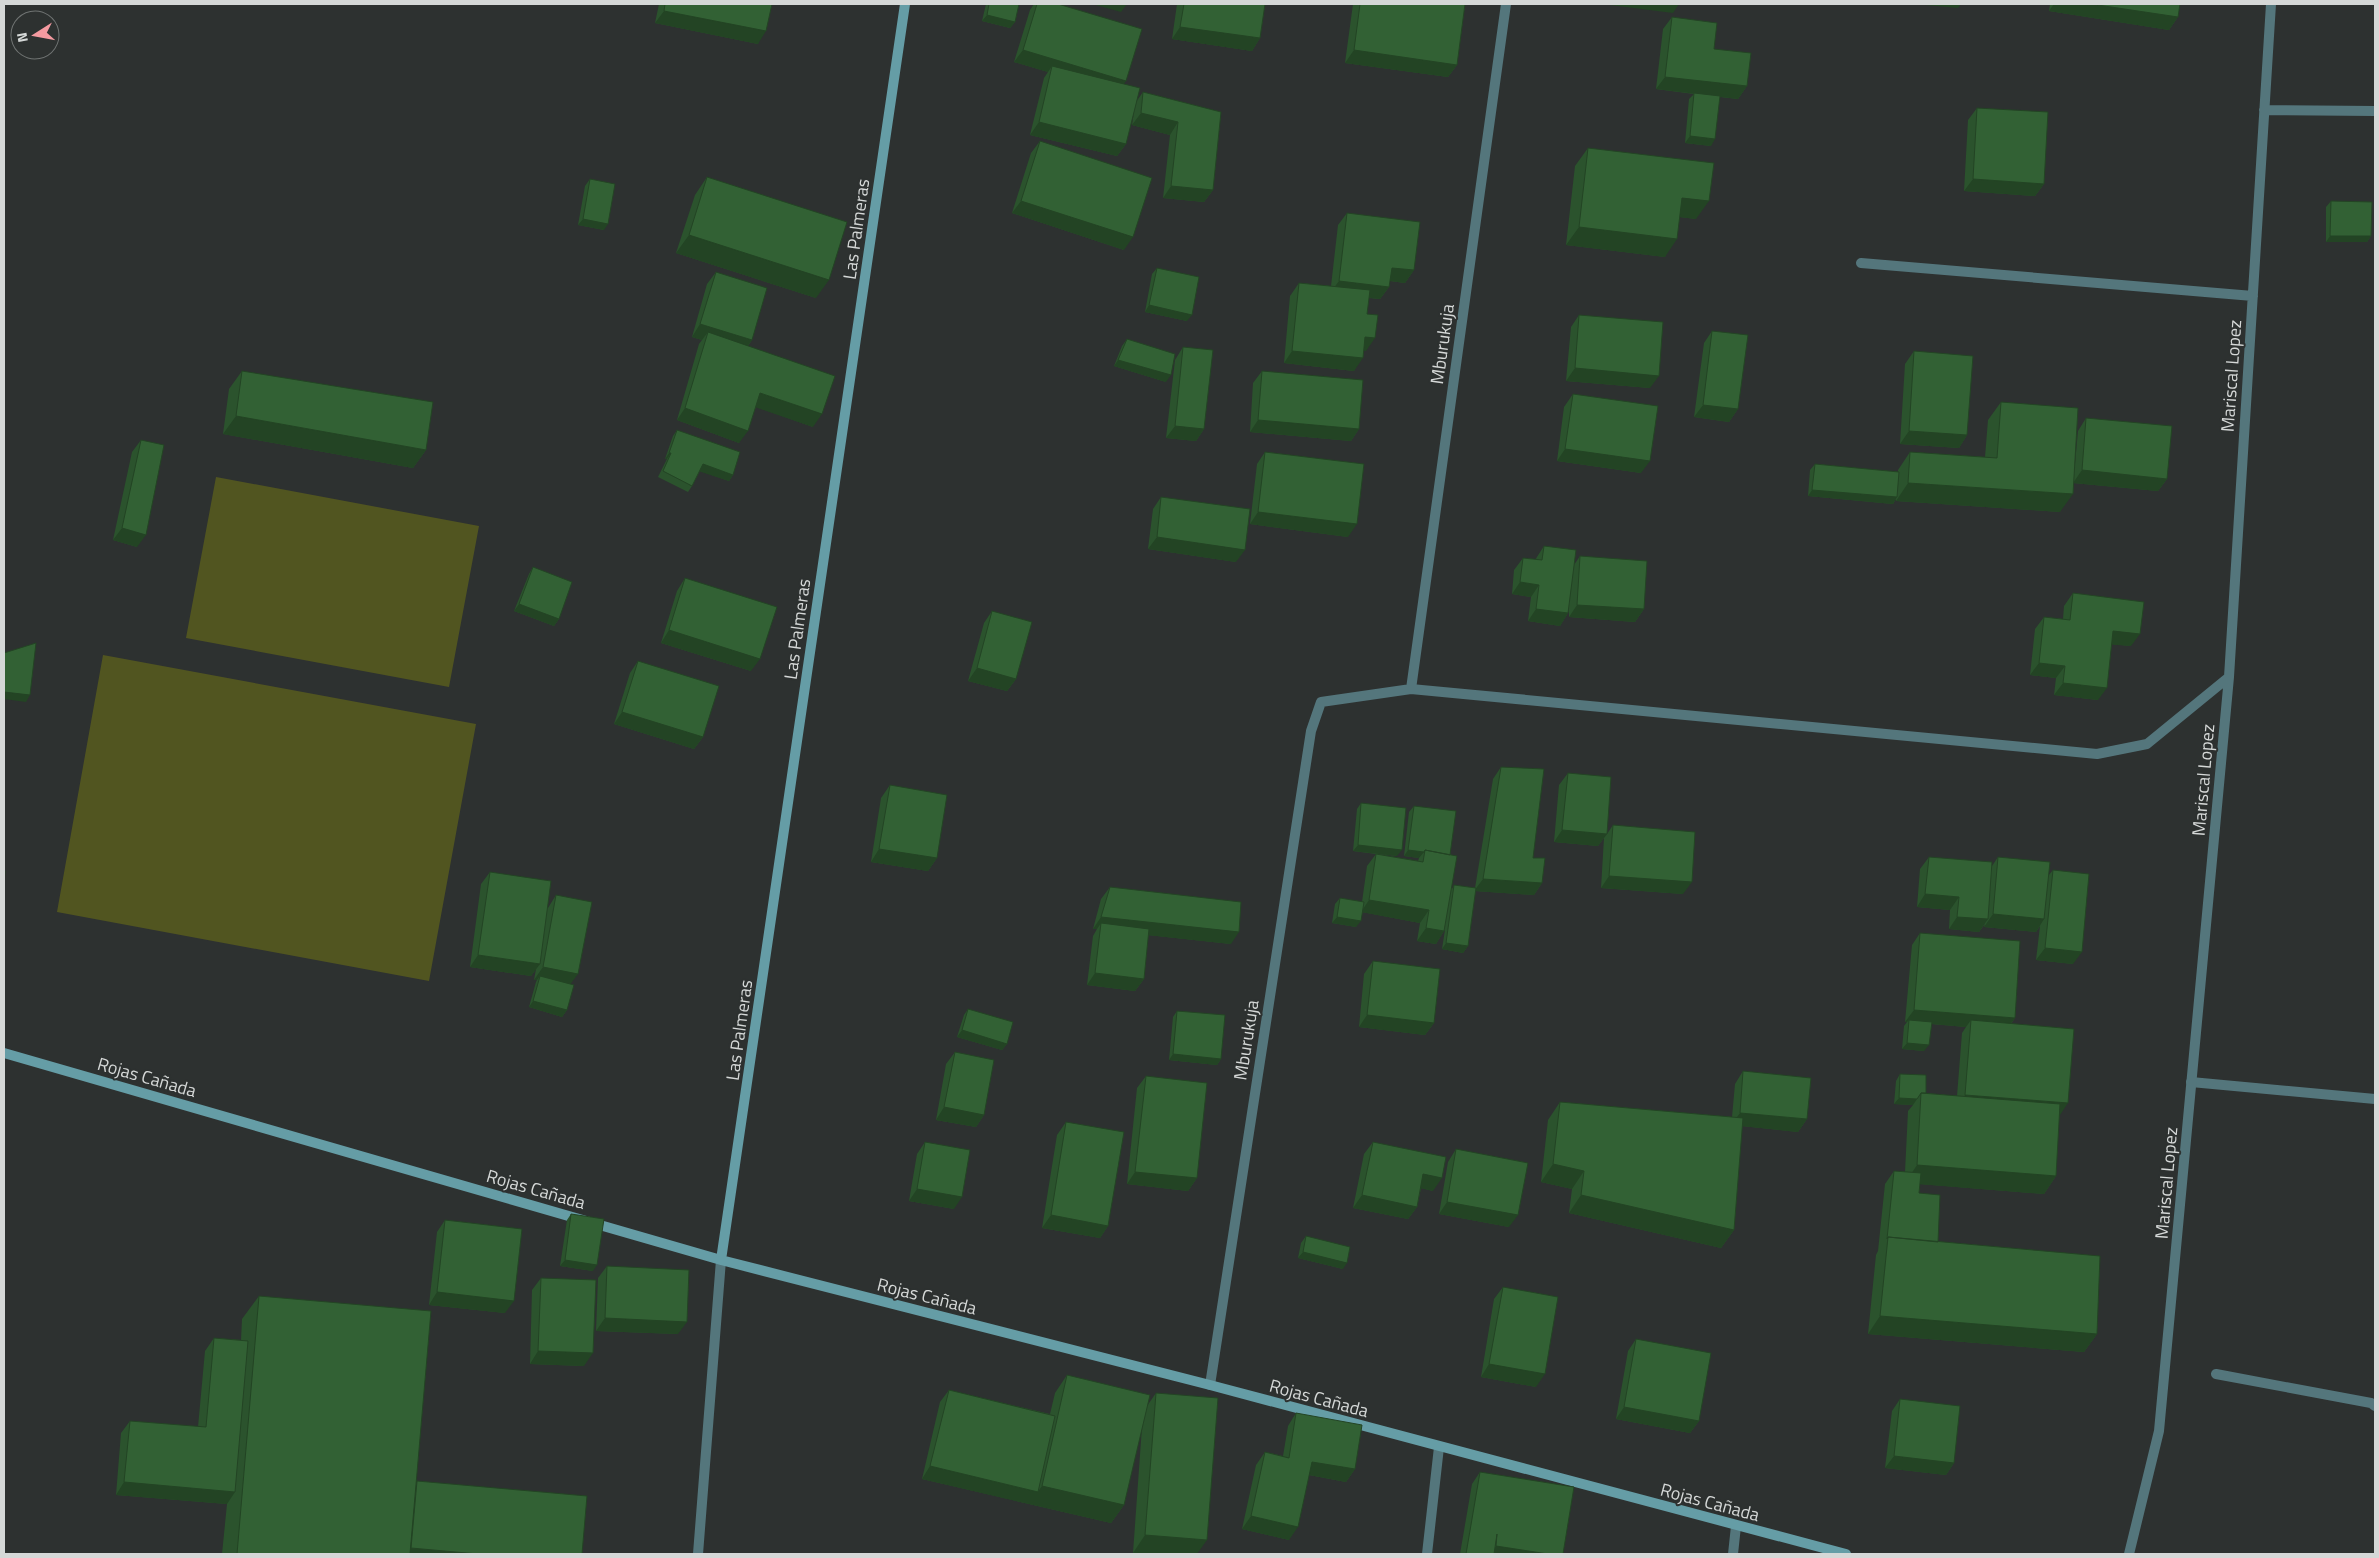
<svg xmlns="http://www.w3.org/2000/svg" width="2379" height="1558" font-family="'Titillium Web',sans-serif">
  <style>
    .green { fill: #515520 }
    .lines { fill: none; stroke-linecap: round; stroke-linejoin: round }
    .lane { stroke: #54767c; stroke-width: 10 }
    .street { stroke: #54767c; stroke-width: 10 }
    .secondary { stroke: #659da6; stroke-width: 10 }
    .wall { fill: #2b532d }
    .shaded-wall { fill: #234424 }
    .building { fill: #326134; stroke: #234424 }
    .labels { text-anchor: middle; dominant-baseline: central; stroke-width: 4; stroke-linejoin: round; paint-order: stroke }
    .street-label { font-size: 18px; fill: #d5d8d7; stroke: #2d3130 }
  </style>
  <rect width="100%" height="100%" fill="#2d3130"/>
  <path class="green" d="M216,477L479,526L449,687L186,638Z
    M103,655L476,724L429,981L57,912Z"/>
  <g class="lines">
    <path class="lane" d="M2191,1082L2375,1099
      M2216,1374L2371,1403L2375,1406
      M698,1554L721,1260
      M1427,1554L1439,1447
      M1733,1554L1736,1526"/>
    <path class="street" d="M2264,110L2375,111
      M1861,263L2253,296
      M1411,689L1506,4
      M1210,1385L1311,731L1321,702L1411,689L2097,754L2147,744L2229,677
      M2129,1554L2159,1431L2229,677L2271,4"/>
    <path class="secondary" d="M4,1053L721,1260L1210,1385L1846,1554
      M721,1260L905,4"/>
  </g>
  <path class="wall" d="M659,4H772L758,44L655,23Z
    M986,4H1019L1015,22L1010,28L982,21Z
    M1034,4H1058L1124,84L1136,102L1143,92L1221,112L1213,190L1204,202L1163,198L1170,135L1132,125L1134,112L1126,144L1117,156L1030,135L1044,78L1048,72L1014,62L1030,10Z
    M1177,4H1265L1260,38L1252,51L1172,39Z
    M1353,4H1465L1457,65L1448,77L1345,63Z
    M2050,4H2180L2178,17L2169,30L2049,11Z
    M1672,17L1714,49L1747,86L1738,99L1720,97L1711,146L1685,143L1689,99L1694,94L1656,89L1663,29Z
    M1977,108L2044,184L2035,196L1964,191L1968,120Z
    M1040,141L1124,250L1012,213L1031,153Z
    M1588,148L1696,219L1680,217L1665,257L1566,245L1575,166Z
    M707,177L816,298L676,253L695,195Z
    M590,179L604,230L578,225L585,186Z
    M2331,201L2371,236L2367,242H2326V207Z
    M1347,213L1414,270L1405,283L1390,281L1389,287L1380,299L1369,298L1367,314L1366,351L1364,350L1354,371L1284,363L1290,296L1299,283L1331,286L1338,225Z
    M1157,268L1187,321L1145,312L1152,274Z
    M716,272L752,340L748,346L813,427L756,407L739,443L677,420L699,344L702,340L692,337L707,284Z
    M1579,315L1650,388L1566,381L1571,327Z
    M1712,331L1738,409L1729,422L1694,417L1704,343Z
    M1127,339L1166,382L1114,366L1122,346Z
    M1183,347L1204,429L1196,441L1166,438L1175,360Z
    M1914,351L1967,435L1959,448L1900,444L1905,364Z
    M242,371L426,450L413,468L223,434L229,389Z
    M1262,371L1359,429L1351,441L1250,432L1253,383Z
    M1573,394L1641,473L1557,461L1564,407Z
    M2001,402L2075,464L2078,431L2086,418L2167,479L2158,491L2073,483L2060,512L1896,501V499L1893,504L1808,496L1810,470L1815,464L1898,472V470L1910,452L1985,457L1988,420Z
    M677,430L733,475L729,481L700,471L692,486L688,492L658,477L667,459H665L673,436Z
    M141,440L137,547L113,540L132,452Z
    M1265,452L1348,537L1250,524L1257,464Z
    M1161,497L1236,562L1148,549L1153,509Z
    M1544,546L1574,565L1580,556L1644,609L1635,622L1569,617V607L1568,613L1560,626L1528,621L1531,597L1512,594L1514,570L1523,558L1535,560Z
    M533,567L559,619L554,626L514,611L529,574Z
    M685,578L751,671L661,643L677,591Z
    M2073,593L2131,646L2111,644L2098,700L2054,695L2056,678L2030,675L2035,629L2044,617L2063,619L2064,606Z
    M992,611L1016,679L1007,691L968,681L984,623Z
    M638,661L703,737L694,749L614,724L630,673Z
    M1501,767L1542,883L1534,895L1475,891L1468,946L1463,953L1442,949L1445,930L1444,931L1436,944L1417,941L1420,923L1362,912L1356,927L1332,923L1335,904L1340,898L1362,902L1367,866L1376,854L1353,851L1357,809L1361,803L1397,856L1378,854L1418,861L1419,858L1404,856L1409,812L1414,806L1450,855L1452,889L1454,885L1475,888L1493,779Z
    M1568,773L1607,834L1613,825L1683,894L1601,888L1604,838L1598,846L1554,842L1559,785Z
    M890,785L937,858L928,871L871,862L881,798Z
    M1929,857L1992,866L1998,857L2048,876L2053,870L2073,964L2036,960L2040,926L2036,932L1984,927L1985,924L1979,932L1949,929L1950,910L1917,907L1920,869Z
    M490,872L548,908L556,895L570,984L567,1010L562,1017L529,1007L536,982L537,980H534L536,969L531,976L470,967L481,884Z
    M1110,887L1231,944L1148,935L1144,979L1135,991L1087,985L1093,936L1097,929H1093L1101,899Z
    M1920,933L2015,1018L2011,1024L2059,1115L2056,1176L2044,1194L1920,1184L1919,1193L1938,1242L2097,1334L2084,1352L1868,1334L1876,1255L1878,1251L1885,1184L1894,1171L1905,1172L1908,1111L1913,1105L1894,1104L1896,1081L1900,1074L1926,1093L1957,1096L1962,1033L1966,1027L1931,1024L1924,1051L1902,1049L1904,1026L1907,1022H1905L1912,945Z
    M1373,961L1434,1023L1425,1035L1359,1027L1364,974Z
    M968,1009L1007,1044L1002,1050L957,1037L964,1015Z
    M1177,1011L1221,1059L1217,1065L1169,1060L1173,1017Z
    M955,1052L984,1115L976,1127L936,1120L946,1064Z
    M1743,1071L1807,1119L1798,1132L1742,1126L1734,1230L1721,1248L1569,1213L1572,1189L1541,1182L1548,1120L1560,1102L1732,1117L1735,1084Z
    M1146,1076L1197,1178L1188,1191L1127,1184L1137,1088Z
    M1066,1122L1108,1226L1100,1238L1042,1228L1057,1135Z
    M925,1142L954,1209L909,1201L917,1154Z
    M1373,1142L1433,1191L1421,1188L1417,1207L1408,1219L1353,1208L1364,1154Z
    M1456,1149L1509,1227L1439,1214L1448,1162Z
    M571,1214L593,1271L560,1266L567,1220Z
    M445,1220L505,1313L429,1305L437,1232Z
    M1306,1236L1343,1269L1298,1258L1301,1243Z
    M607,1266L678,1334L596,1331L598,1278Z
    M541,1278L584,1366L530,1364L532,1290Z
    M1503,1287L1536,1387L1481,1377L1494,1299Z
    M259,1296L417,1481L582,1554H222L227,1504L116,1495L121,1433L130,1421L198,1427L205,1351L214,1338L241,1340L242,1319Z
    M1636,1339L1699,1421L1690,1433L1616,1419L1628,1351Z
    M1067,1375L1147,1406L1156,1393L1207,1540L1133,1553L1142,1427L1124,1505L1111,1523L922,1479L940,1402L949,1390L1050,1414L1055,1393Z
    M1900,1399L1954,1463L1946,1475L1885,1468L1892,1411Z
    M1296,1413L1355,1469L1346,1482L1309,1475L1289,1540L1242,1529L1256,1465L1265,1452L1283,1456L1288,1426Z
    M1480,1472L1563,1554H1460L1472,1484Z"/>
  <path class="shaded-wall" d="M1092,4H1127L1121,12Z
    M1602,4H1679L1673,13Z
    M1914,4H1961L1958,8Z
    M2054,4H2091L2178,17L2169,30L2049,11Z
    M664,11L766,31L758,44L655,23Z
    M987,15L1015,22L1010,28L982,21Z
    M1180,27L1260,38L1252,51L1172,39Z
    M1023,50L1126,81L1117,94L1052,66L1048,72L1014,62Z
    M1354,50L1457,65L1448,77L1345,63Z
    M1665,77L1747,86L1738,99L1656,89Z
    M1141,113L1178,122L1170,135L1132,125Z
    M1039,122L1126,144L1117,156L1030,135Z
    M1690,136L1715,139L1711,146L1685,143Z
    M1973,179L2044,184L2035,196L1964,191Z
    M1171,186L1213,190L1204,202L1163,198Z
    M1682,198L1709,201L1696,219L1670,216Z
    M1021,201L1133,237L1124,250L1012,213Z
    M583,219L608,224L604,230L578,225Z
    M1579,227L1677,239L1665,257L1566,245Z
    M689,235L829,280L816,298L676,253Z
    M2330,236H2371L2367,242H2326Z
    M1392,268L1414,270L1405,283L1383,280Z
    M1339,281L1389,287L1380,299L1330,293Z
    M1149,305L1192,315L1187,321L1145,312Z
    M700,324L752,340L743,353L708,332L702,340L692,337Z
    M1365,337L1375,338L1366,351L1356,349Z
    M1292,351L1363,358L1354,371L1284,363Z
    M1118,360L1171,375L1166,382L1114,366Z
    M1575,368L1659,376L1650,388L1566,381Z
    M760,393L822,414L813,427L752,406Z
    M1703,405L1738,409L1729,422L1694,417Z
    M685,408L748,431L739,443L677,420Z
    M236,416L426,450L413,468L223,434Z
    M1258,420L1359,429L1351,441L1250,432Z
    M1175,426L1204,429L1196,441L1166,438Z
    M1909,431L1967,435L1959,448L1900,444Z
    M1565,449L1650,461L1641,473L1557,461Z
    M669,453H671L667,459H665Z
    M703,464L733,475L729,481L698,471Z
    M2082,470L2167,479L2158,491L2073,483Z
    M1908,483L2073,494L2060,512L1896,501Z
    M1812,490L1897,497L1893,504L1808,496Z
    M1258,512L1357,524L1348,537L1250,524Z
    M122,528L146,535L137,547L113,540Z
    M1157,537L1245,550L1236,562L1148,549Z
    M1520,582L1539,585L1531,597L1512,594Z
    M519,604L559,619L554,626L514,611Z
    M1577,605L1644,609L1635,622L1569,617Z
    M1536,609L1568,613L1560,626L1528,621Z
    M669,630L760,659L751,671L661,643Z
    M2113,631L2140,634L2131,646L2104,644Z
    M2039,663L2065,666L2056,678L2030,675Z
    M977,668L1016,679L1007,691L968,681Z
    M2063,683L2107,688L2098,700L2054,695Z
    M4,692L30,695L26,702L4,699Z
    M622,712L703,737L694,749L614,724Z
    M1562,830L1607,834L1598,846L1554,842Z
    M1358,845L1402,850L1397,856L1353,851Z
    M879,849L937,858L928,871L871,862Z
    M1408,850L1424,852L1419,858L1404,856Z
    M1609,876L1692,882L1683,894L1601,888Z
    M1483,879L1542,883L1534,895L1474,891Z
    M1925,894L1959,897L1950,910L1917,907Z
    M1369,900L1429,910L1420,923L1361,912Z
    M1993,914L2044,919L2036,932L1984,927Z
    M1101,917L1239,932L1231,944L1100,930L1101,923L1097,929H1093Z
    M1337,917L1361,921L1356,927L1332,923Z
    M1957,917L1988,919L1979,932L1949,929Z
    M1426,928L1444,931L1436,944L1417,941Z
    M1446,943L1468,946L1463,953L1442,949Z
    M2045,948L2082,952L2073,964L2036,960Z
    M478,955L540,964L531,976L470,967Z
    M543,967L578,974L569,986L540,976L537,980H534Z
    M1095,973L1144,979L1135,991L1087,985Z
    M533,1001L567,1010L562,1017L529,1007Z
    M1914,1010L2015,1018L2006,1030L1971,1020L1966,1027L1909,1022V1020L1907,1022H1905Z
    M1367,1015L1434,1023L1425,1035L1359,1027Z
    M962,1030L1007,1044L1002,1050L957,1037Z
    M1907,1043L1929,1045L1924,1051L1902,1049Z
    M1173,1054L1221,1059L1217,1065L1169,1060Z
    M1965,1095L2068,1103L2060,1115L1956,1107Z
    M1899,1098L1917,1099L1913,1105L1894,1104Z
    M944,1107L984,1115L976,1127L936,1120Z
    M1740,1113L1807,1119L1798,1132L1731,1125Z
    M1553,1164L1584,1171L1572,1189L1541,1182Z
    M1917,1165L2056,1176L2044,1194L1905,1183Z
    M1135,1172L1197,1178L1188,1191L1127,1184Z
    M1423,1174L1442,1178L1433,1191L1415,1187Z
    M917,1189L962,1197L954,1209L909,1201Z
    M1362,1195L1417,1207L1408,1219L1353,1208Z
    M1581,1195L1734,1230L1721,1248L1569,1213Z
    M1447,1202L1518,1215L1509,1227L1439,1214Z
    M1051,1215L1108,1226L1100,1238L1042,1228Z
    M1303,1252L1347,1263L1343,1269L1298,1258Z
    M565,1260L597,1265L593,1271L560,1266Z
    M437,1292L514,1301L505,1313L429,1305Z
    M1880,1316L2097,1334L2084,1352L1868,1334Z
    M605,1318L687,1322L678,1334L596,1331Z
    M538,1351L593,1353L584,1366L530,1364Z
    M1489,1364L1545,1374L1536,1387L1481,1377Z
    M1624,1407L1699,1421L1690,1433L1616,1419Z
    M1894,1456L1954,1463L1946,1475L1885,1468Z
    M1312,1462L1355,1469L1346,1482L1304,1474Z
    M930,1466L1038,1492L1029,1504L922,1479Z
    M124,1482L235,1492L227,1504L116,1495Z
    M1042,1486L1124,1505L1111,1523L1029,1504Z
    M1251,1516L1298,1527L1289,1540L1242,1529Z
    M1145,1535L1207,1540L1197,1554H1144L1133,1553Z
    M1496,1546L1548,1554H1491Z
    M408,1548L478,1554H404Z"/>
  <path class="building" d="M665,4H772L766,31L664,11Z
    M989,4H1019L1015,22L987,15Z
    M1037,4H1058L1142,29L1126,81L1023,50Z
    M1184,4H1265L1260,38L1180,27Z
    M1360,4H1465L1457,65L1354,50Z
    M2091,4H2180L2178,17Z
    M1672,17L1717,23L1714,49L1751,53L1747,86L1665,77Z
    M1052,66L1140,88L1126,144L1039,122Z
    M1143,92L1221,112L1213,190L1171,186L1178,122L1141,113Z
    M1694,93L1720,96L1715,139L1690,136Z
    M1977,108L2048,112L2044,184L1973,179Z
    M1040,141L1152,178L1133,237L1021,201Z
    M1588,148L1714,163L1709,201L1682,198L1677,239L1579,227Z
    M707,177L847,222L829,280L689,235Z
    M590,179L615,184L608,224L583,219Z
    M2331,201L2372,202L2371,236H2330Z
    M1347,213L1420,222L1414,270L1392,268L1389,287L1339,281Z
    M1157,268L1199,277L1192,315L1149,305Z
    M716,272L767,288L752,340L700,324Z
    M1299,283L1370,290L1367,314L1378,315L1375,338L1365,337L1363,358L1292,351Z
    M1579,315L1663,322L1659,376L1575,368Z
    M1712,331L1748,335L1738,409L1703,405Z
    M708,332L835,376L822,414L760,393L748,431L685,408Z
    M1127,339L1175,354L1171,375L1118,360Z
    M1183,347L1213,350L1204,429L1175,426Z
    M1914,351L1973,356L1967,435L1909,431Z
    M242,371L433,402L426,450L236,416Z
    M1262,371L1363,380L1359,429L1258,420Z
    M1573,394L1658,406L1650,461L1565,449Z
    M2001,402L2078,408L2073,494L1908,483L1910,452L1997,458Z
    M2086,418L2172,426L2167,479L2082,470Z
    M677,430L740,452L733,475L703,464L692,486L663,471L671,453H669Z
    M141,440L164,445L146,535L122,528Z
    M1265,452L1364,464L1357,524L1258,512Z
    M1815,464L1899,472L1897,497L1812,490Z
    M1161,497L1250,509L1245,550L1157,537Z
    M1544,546L1576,550L1568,613L1536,609L1539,585L1520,582L1523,558L1542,560Z
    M1580,556L1647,561L1644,609L1577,605Z
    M533,567L572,582L559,619L519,604Z
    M685,578L777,607L760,659L669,630Z
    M2073,593L2144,602L2140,634L2113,631L2107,688L2063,683L2065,666L2039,663L2044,617L2070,620Z
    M992,611L1032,622L1016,679L977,668Z
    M36,643L30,695L4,692V653Z
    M638,661L719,686L703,737L622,712Z
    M1501,767L1544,769L1533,858H1545L1542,883L1483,879Z
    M1568,773L1611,777L1607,834L1562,830Z
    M890,785L947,795L937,858L879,849Z
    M1361,803L1406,808L1402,850L1358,845Z
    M1414,806L1456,811L1450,855L1425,850L1424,852L1408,850Z
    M1613,825L1695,832L1692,882L1609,876Z
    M1425,850L1457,856L1444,931L1426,928L1429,910L1369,900L1376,854L1423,862Z
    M1929,857L1992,862L1988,919L1957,917L1959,897L1925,894Z
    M1998,857L2050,862L2044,919L1993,914Z
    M2053,870L2089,874L2082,952L2045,948Z
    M4,871H5L4,882Z
    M490,872L551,881L540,964L478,955Z
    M1454,885L1476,888L1468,946L1446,943Z
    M1110,887L1241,902L1239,932L1101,917Z
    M556,895L592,902L578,974L543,967Z
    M1340,898L1364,902L1361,921L1337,917Z
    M1101,923L1149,929L1144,979L1095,973Z
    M1920,933L2020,941L2015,1018L1914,1010Z
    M1373,961L1440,969L1434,1023L1367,1015Z
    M540,976L574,985L567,1010L533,1001Z
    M968,1009L1013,1022L1007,1044L962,1030Z
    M1177,1011L1225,1015L1221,1059L1173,1054Z
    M1909,1020L1932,1022L1929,1045L1907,1043Z
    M1971,1020L2074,1029L2068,1103L1965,1095Z
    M955,1052L994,1060L984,1115L944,1107Z
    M1743,1071L1811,1078L1807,1119L1740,1113Z
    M1900,1074L1926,1075V1093H1921L1917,1099L1899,1098Z
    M1146,1076L1207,1083L1197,1178L1135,1172Z
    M1921,1093L2060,1104L2056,1176L1917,1165Z
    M1560,1102L1743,1118L1734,1230L1581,1195L1584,1171L1553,1164Z
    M1066,1122L1124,1132L1108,1226L1051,1215Z
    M925,1142L970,1150L962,1197L917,1189Z
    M1373,1142L1446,1157L1442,1178L1423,1174L1417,1207L1362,1195Z
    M1456,1149L1528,1163L1518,1215L1447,1202Z
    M1894,1171L1921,1173L1919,1193L1940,1195L1938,1242L1888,1237L1887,1239Z
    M571,1214L604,1219L597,1265L565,1260Z
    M445,1220L522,1229L514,1301L437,1292Z
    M1306,1236L1350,1247L1347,1263L1303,1252Z
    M1888,1237L2100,1256L2097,1334L1880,1316Z
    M607,1266L689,1270L687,1322L605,1318Z
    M541,1278L596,1280L593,1353L538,1351Z
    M1503,1287L1558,1297L1545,1374L1489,1364Z
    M259,1296L431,1311L410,1554H237Z
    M214,1338L248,1341L235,1492L124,1482L130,1421L206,1427Z
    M1636,1339L1711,1353L1699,1421L1624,1407Z
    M1067,1375L1150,1395L1124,1505L1042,1486Z
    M949,1390L1055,1416L1038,1492L930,1466Z
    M1156,1393L1218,1398L1207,1540L1145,1535Z
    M1900,1399L1960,1406L1954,1463L1894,1456Z
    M1296,1413L1362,1425L1355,1469L1312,1462L1298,1527L1251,1516L1265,1452L1289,1458Z
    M1480,1472L1574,1487L1563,1554H1548L1496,1546L1497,1534L1494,1554H1466Z
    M417,1481L587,1496L582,1554H478L411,1548Z"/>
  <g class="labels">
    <g class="street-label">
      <text transform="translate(856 229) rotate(-82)">Las Palmeras</text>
      <text transform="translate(1442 344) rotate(-82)">Mburukuja</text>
      <text transform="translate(2231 376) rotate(-86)">Mariscal Lopez</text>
      <text transform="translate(797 629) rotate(-82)">Las Palmeras</text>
      <text transform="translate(2203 780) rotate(-85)">Mariscal Lopez</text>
      <text transform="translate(739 1030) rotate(-82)">Las Palmeras</text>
      <text transform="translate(1246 1040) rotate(-81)">Mburukuja</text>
      <text transform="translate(147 1077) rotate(16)">Rojas Cañada</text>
      <text transform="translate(2166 1183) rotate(-85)">Mariscal Lopez</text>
      <text transform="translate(536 1189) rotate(16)">Rojas Cañada</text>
      <text transform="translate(927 1296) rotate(14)">Rojas Cañada</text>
      <text transform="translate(1319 1398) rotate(15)">Rojas Cañada</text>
      <text transform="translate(1710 1502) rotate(15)">Rojas Cañada</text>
    </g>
  </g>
  <rect width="2379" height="1558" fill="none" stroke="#d5d8d7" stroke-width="10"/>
  <g transform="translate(35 35) rotate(259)"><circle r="24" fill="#2d3130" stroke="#707473"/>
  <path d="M0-4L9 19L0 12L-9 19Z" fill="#f49aa0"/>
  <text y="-8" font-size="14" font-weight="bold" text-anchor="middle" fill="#d5d8d7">N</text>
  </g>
</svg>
